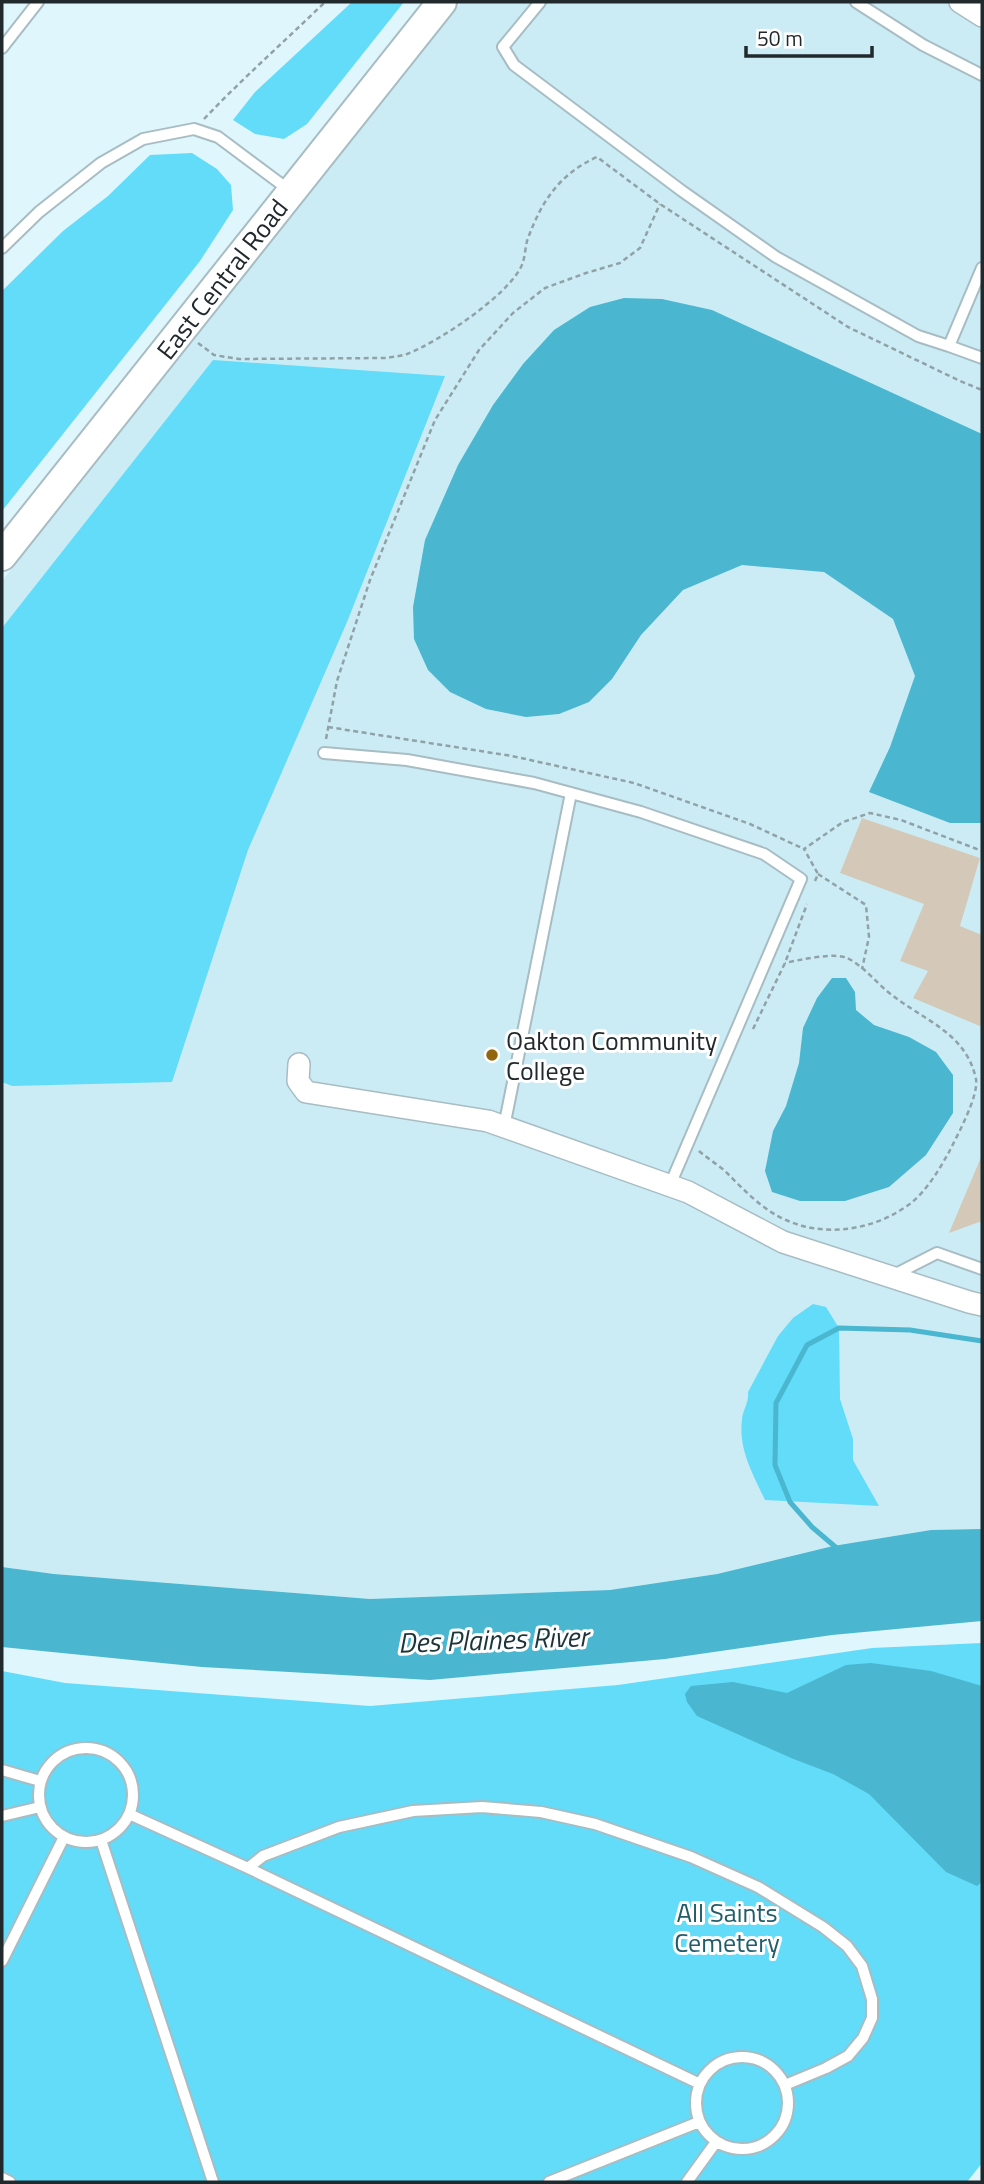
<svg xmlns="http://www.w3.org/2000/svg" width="984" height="2184" font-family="'Titillium Web',sans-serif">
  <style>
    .built { fill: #ccecf5 }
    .green { fill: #62dcf9 }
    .water { fill: #4ab6cf }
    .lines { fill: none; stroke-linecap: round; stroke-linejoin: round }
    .stream { stroke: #4ab6cf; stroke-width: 5 }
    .building { fill: #d4c9b9 }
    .lane-casing { stroke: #a7bdc3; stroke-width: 14 }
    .street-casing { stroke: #a7bdc3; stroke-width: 24 }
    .secondary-casing { stroke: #a7bdc3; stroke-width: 32 }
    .path { stroke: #91a2a7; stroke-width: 2.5; stroke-dasharray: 5 3.5; stroke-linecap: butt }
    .lane { stroke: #fff; stroke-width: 10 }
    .street { stroke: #fff; stroke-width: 21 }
    .secondary { stroke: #fff; stroke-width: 28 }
    .poi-dot { fill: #91660f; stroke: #fff; stroke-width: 2.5 }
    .labels { text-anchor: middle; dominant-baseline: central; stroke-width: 6; stroke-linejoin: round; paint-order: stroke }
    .street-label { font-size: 26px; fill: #21292c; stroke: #fff }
    .poi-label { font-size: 26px; fill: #21292c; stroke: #fff; text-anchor: start }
    .park-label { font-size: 26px; fill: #225d6a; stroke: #fff }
    .water-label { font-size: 28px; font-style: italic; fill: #1c343a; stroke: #fff }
  </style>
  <rect width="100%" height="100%" fill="#dff6fc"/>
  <path class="built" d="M462,2H982V1529L931,1530L833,1546L716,1574L610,1590L370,1599L54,1574L2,1567V581L308,188L409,63Z"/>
  <path class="green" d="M352,2H404L307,124L284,139L255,134L233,120L255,92Z
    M192,153L217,169L231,185L233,210L200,261L2,511V291L63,231L108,196L150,155Z
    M213,360L445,376L347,622L248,850L172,1082L12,1086L2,1082V628Z
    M813,1304L826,1307L839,1328L840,1399L853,1439V1460L879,1506L765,1500C753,1474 738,1449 742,1419C743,1409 749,1403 748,1392L778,1336L793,1318Z
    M982,1643V2163L967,2182H2V1671L65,1683L370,1706L618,1685L872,1648Z"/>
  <path class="water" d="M624,298L662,299L712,310L982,434V823H950L869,792L890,747L915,676L893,619L824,572L742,565L683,590L641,635L612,679L589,702L559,714L526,717L486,709L450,692L428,670L414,639L413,607L425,540L458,465L493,405L523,364L554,330L590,307Z
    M832,978H846L855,992L856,1010L874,1025L909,1037L936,1052L953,1075V1113L926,1155L889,1187L845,1201H800L772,1192L765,1171L773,1131L786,1106L799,1063L803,1028L817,998Z
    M982,1529V1621L832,1635L665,1659L430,1680L202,1667L2,1647V1567L54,1574L370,1599L610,1590L717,1574L833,1546L931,1530Z
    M871,1663L931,1671L982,1686V1882L977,1886L946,1872L869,1794L833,1774L791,1758L697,1716L687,1702L685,1694L691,1686L733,1682L787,1693L846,1665Z"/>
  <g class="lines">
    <path class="stream" d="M839,1550L812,1527L790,1502L775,1465L776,1403L807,1345L839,1328L910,1330L982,1341"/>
  </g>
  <path class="building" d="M862,818L980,858L960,926L982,935V1027L913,998L928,971L900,961L924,904L840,873Z
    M982,1155V1221L949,1233Z"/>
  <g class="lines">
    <defs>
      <path id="lane" d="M540,2L503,47L514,65L682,191L776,257L918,336L949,346L982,268
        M856,2L923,45L982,75
        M2,48L38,2
        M2,248L39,212L101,163L143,139L194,129L218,137L289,190
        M949,346L982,358
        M324,753L407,760L534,783L641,812L764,854L801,879L670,1185
        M504,1127L571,793
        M892,1276L937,1253L982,1269
        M39 1795a47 47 0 1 1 94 0a47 47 0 1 1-94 0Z
        M2,1770L40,1781
        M129,1814L248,1868L263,1856L339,1827L413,1811L482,1807L541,1812L595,1824L691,1857L758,1887L823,1927L847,1946L862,1966L872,1999V2018L863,2038L848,2056L826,2068L785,2085
        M2,1816L40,1807
        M101,1840L213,2182
        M248,1868L700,2084
        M2,1961L64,1837
        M696 2103a46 46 0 1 1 92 0a46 46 0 1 1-92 0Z
        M2,2178L10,2182
        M549,2182L699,2122
        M687,2182L716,2142"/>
      <path id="street" d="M960,2L982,16
        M299,1064L298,1081L306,1092L488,1121L688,1192L783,1242L969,1302L982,1305"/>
      <path id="secondary" d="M2,556L442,2"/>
    </defs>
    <use href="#lane" class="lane-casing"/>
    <use href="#street" class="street-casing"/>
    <use href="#secondary" class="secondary-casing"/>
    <path class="path" d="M204,119C243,78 285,41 325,2
      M198,343L214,355L239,359L386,358C393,357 400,356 407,354C438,342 506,297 521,267C525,259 525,249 527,241C541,202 559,174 597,157L660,204L848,327L960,381L982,390
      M328,727L512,756L634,783L750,824L804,849
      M326,739L337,681L370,580L435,420L479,350L513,313L545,288L586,273L620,263L640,248L660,204
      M818,874L866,905L869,937L862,969
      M815,881L818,874L804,849L843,822L870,813L901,820L982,851
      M753,1029L785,963L807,904
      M699,1151C708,1159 719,1165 728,1174C744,1190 764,1211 786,1220C826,1238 876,1230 911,1203C927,1190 939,1170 949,1152C957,1136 979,1096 976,1079C966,1033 925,1021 892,995C878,985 863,965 847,958C835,952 799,960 785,963"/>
    <use href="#lane" class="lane"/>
    <use href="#street" class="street"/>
    <use href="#secondary" class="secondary"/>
  </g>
  <circle class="poi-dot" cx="492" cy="1055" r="7"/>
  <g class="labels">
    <g class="street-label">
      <text transform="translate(222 279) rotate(-52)">East Central Road</text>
    </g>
    <g class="poi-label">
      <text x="506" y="1040">Oakton Community<tspan x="506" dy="30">College</tspan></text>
    </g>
    <g class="park-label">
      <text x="727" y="1912">All Saints<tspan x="727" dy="30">Cemetery</tspan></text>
    </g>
    <g class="water-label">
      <text transform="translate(493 1639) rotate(-2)">Des Plaines River</text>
    </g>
  </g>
  <rect width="984" height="2184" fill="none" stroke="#21292c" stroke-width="7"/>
  <path d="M746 46v10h126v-10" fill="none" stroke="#21292c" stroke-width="3.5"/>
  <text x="757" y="46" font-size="21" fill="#21292c" stroke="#ffffff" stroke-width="5" paint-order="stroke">50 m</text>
</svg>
